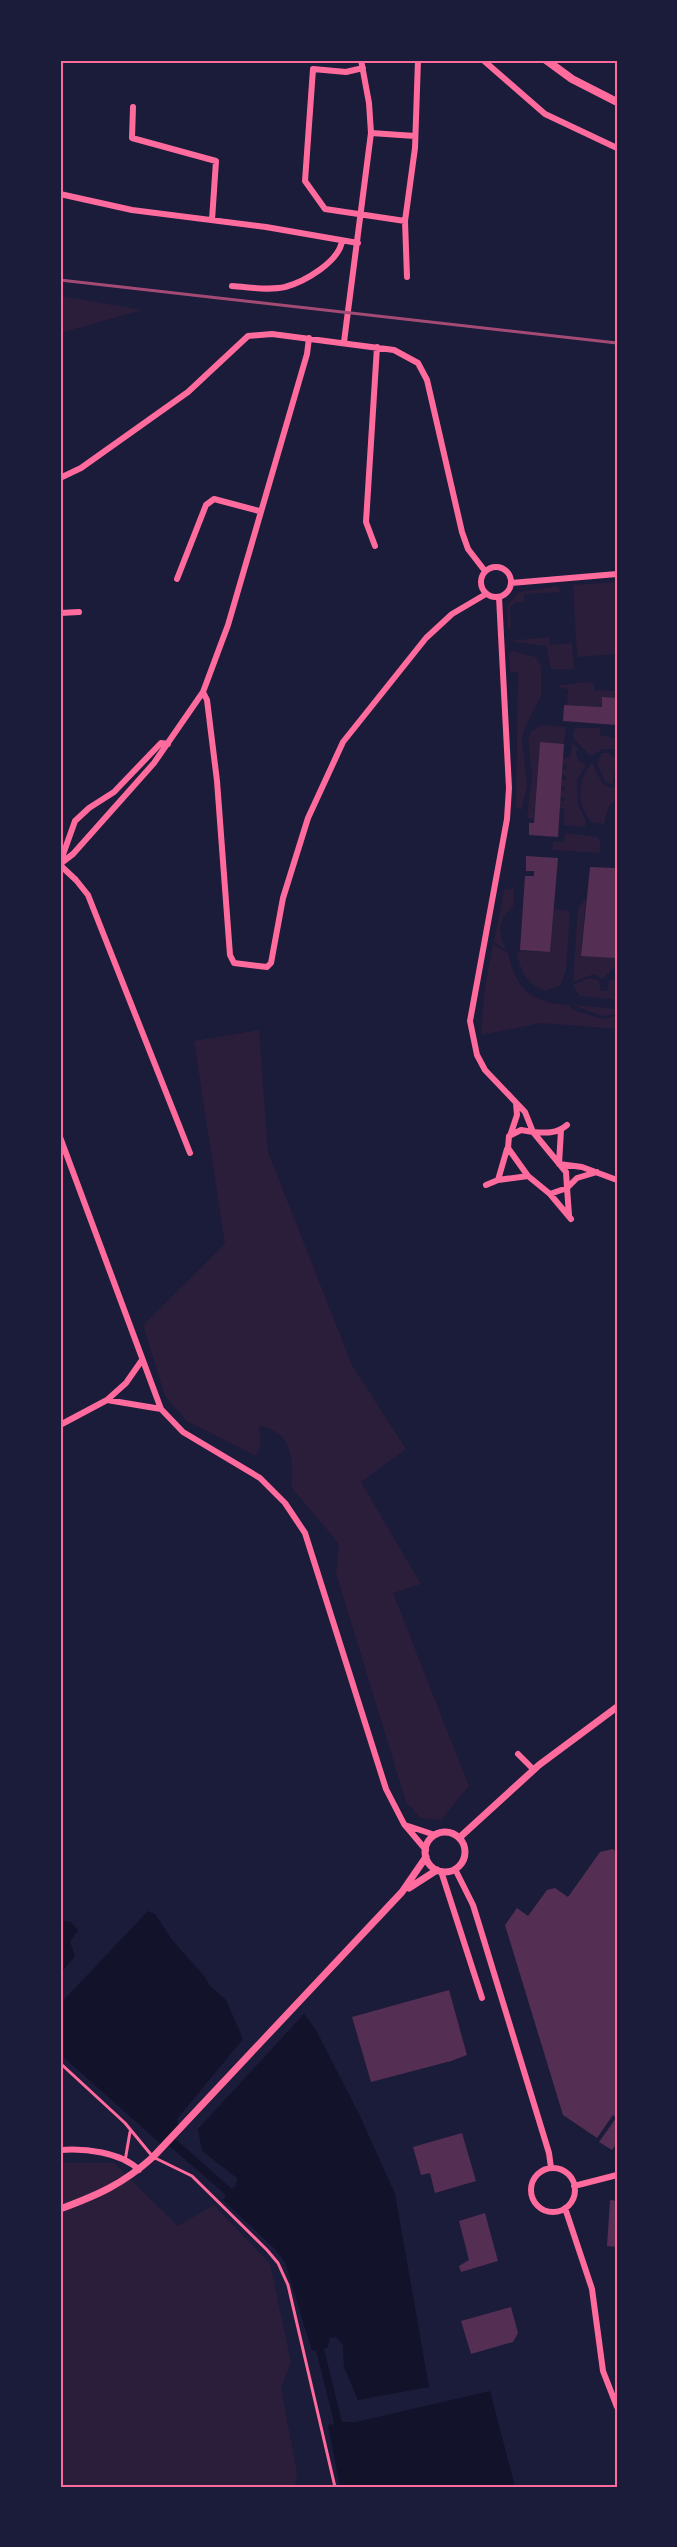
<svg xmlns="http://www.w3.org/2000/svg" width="677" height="2547" font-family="'Exo 2',sans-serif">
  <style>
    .green { fill: #2a1e3b }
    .water { fill: #12122b }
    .building { fill: #542f53 }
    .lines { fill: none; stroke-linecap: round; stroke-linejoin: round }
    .service { stroke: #ff6b9d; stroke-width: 3 }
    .minor { stroke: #ff6b9d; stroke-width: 6 }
    .tertiary { stroke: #ff6b9d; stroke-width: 7 }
    .secondary { stroke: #ff6b9d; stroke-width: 8 }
    .rail { stroke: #a44b75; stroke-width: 3 }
    .neatline { fill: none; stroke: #ff6b9d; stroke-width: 2 }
  </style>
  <rect width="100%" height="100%" fill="#1b1b3a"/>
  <path class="green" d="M60,296L142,310L60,333Z
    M617,582V654L577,657L573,585Z
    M558,586L561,592L524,594V602H516L510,607L511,628L508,629L507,605L520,592Z
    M549,637L550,645L572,643L574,669H551L546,646L508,641Z
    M512,651L536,657L541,666V696L526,725L522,738L527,785L522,809L516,808L518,672H510L509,655Z
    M589,682L594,684V690L617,691V698L603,697L602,707L567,705L568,689L559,688L560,685Z
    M541,725L566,727L564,744L540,743L534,819L527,818L532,775L528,740L531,732Z
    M575,728H600V735L617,739V749H603L591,756L572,737Z
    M572,742L579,750L576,752L578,760L586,765L577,780L578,804L586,821L585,827L564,825V808H560V801H564L565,798L561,797V790H565V787L561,786L562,780H566V776L562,775L563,769H566L567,765L563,764V759L571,756Z
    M602,753H609L617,759L612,785L604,780L597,763Z
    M592,762L602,783L610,788L617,785V799C604,806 607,821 602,830L603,825L599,822L594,824C575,807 577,780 592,762Z
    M565,833L597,837L600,841V853L552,850L553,842H564Z
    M507,889H514L513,907C497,920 497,934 507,951L494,942L504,890Z
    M586,898L581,955L615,957L617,947V964L603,979L594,974L573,982L578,909Z
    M553,909L570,911L566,971L560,986L545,991C527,985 519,969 517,951L550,952Z
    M493,944L508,953C516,990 532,1003 570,1005L573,1010L602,1019L615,1016L617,1029L541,1023L481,1035L484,993Z
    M589,978L599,980L601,991H608L609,981L617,979V1000L580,996L573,985Z
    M573,1005L617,1009V1014L602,1016Z
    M259,1030L268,1152L352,1365L406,1449L361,1482L421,1584L393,1593L469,1786L441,1820L421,1818L406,1802L336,1573L339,1544L291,1487C293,1458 293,1432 259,1426L261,1444L256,1456L187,1421L165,1396L143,1325L225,1244L194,1041Z
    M60,2163H114L178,2226L214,2205L270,2264L291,2362L281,2388L297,2473L295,2487H60Z"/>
  <path class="water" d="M148,1911L155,1914L173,1941L205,1977L209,1985L226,2000L243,2039L177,2119L179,2125L172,2136L232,2189L236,2185L237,2178L202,2151L198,2129L304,2014L316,2030L359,2114L395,2194L429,2387L358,2400L344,2367L343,2345L336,2337L330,2338L328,2347L324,2349L342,2422H356L490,2391L515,2487H340L328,2425L334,2424L333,2418L316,2350L312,2351L285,2262L275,2249L223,2200L226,2195L166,2143L163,2146L60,2054V2004Z
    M60,1920L71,1922L78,1930L70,1942L75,1956L60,1974Z"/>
  <path class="building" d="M602,697L617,698V725L563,721L564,705L602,707Z
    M540,742L564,744L558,837L529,835V823H534Z
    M526,856L558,858L550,952L520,950L525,876H534V871H526Z
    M590,867L615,868L617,871L615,958L581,956Z
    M613,1849L617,1852V2143L612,2150L599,2142L616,2118L613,2115L597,2138L563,2115L505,1925L517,1908L528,1916L547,1890L555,1888L568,1897L600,1852Z
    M449,1990L467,2055L451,2061L371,2082L352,2017Z
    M462,2133L476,2181L435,2193L430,2173L421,2175L413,2147Z
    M610,2200L617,2201V2247L607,2246Z
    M485,2213L498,2261L461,2272L459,2266L469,2260L459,2221Z
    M511,2307L518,2333L513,2342L471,2354L461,2321Z"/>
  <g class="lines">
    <path class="service" d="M60,2063L125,2123L153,2157L192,2176L267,2250L278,2263L288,2285L335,2487
      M125,2161L130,2132"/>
    <path class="minor" d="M483,60L545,114L617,148
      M363,68L346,72L313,69L305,181L325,209L405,221
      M133,107L132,138L216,161L212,220
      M371,133L415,136
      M60,194L132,210L266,227L358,243
      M407,277L405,221L415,148L418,60
      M232,286C249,287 268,291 285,287C304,282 339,262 342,241
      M344,342L371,133L369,103L361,60
      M60,478L81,468L188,392L248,336L272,334L394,350L418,363L427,380L462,532L468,549L485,571
      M375,546L366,522L377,347
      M481 582a15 15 0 1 1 30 0a15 15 0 1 1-30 0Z
      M177,579L206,505L214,499L259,511
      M511,583L617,574
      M499,597L509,788L507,819L470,1021L477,1055L485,1070L525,1112L533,1132C545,1133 557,1134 567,1125
      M60,613L79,612
      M203,692L207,700L217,781L230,955L234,963L267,967L271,963L283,898L308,818L343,742L426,638L452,614L486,594
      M60,863L75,821L89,808L114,792L161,743L168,744
      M60,864L73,854L154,763L203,692L228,625L307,354L309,338
      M60,865L76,880L88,895L190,1153
      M521,1130L533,1132L566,1172L567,1188L550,1194L528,1176L508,1148L509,1136Z
      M561,1130L559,1164L582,1167L617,1180
      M511,1133L517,1115L516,1103
      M60,1137L161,1409L183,1432L260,1478L285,1503L305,1533L386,1789L404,1824L426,1850
      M498,1180L507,1149
      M486,1185L498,1180L528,1176
      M550,1194L571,1219
      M569,1215L567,1188L577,1178L597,1172
      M107,1400L161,1409
      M60,1425L107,1400L126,1383L142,1360
      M518,1754L534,1770
      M405,1825L435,1835
      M455,1869L473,1905L482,1934L549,2153L551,2168
      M441,1871L482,1998
      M60,2150C84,2148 121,2152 139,2170
      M531 2190a22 22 0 1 1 44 0a22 22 0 1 1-44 0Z
      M574,2186L617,2175
      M565,2208L592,2289L603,2371L617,2407"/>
    <path class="tertiary" d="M425 1852a20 20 0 1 1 40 0a20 20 0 1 1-40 0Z
      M459,1838L539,1765L617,1707
      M409,1888L437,1870
      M60,2209C98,2195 123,2184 153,2157L402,1892L426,1857"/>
    <path class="secondary" d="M546,60L572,79L617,102"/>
    <path class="rail" d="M60,280L617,343"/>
  </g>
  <rect width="677" height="2547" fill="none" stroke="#1b1b3a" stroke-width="123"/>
  <rect x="62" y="62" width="554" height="2424" class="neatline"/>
</svg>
